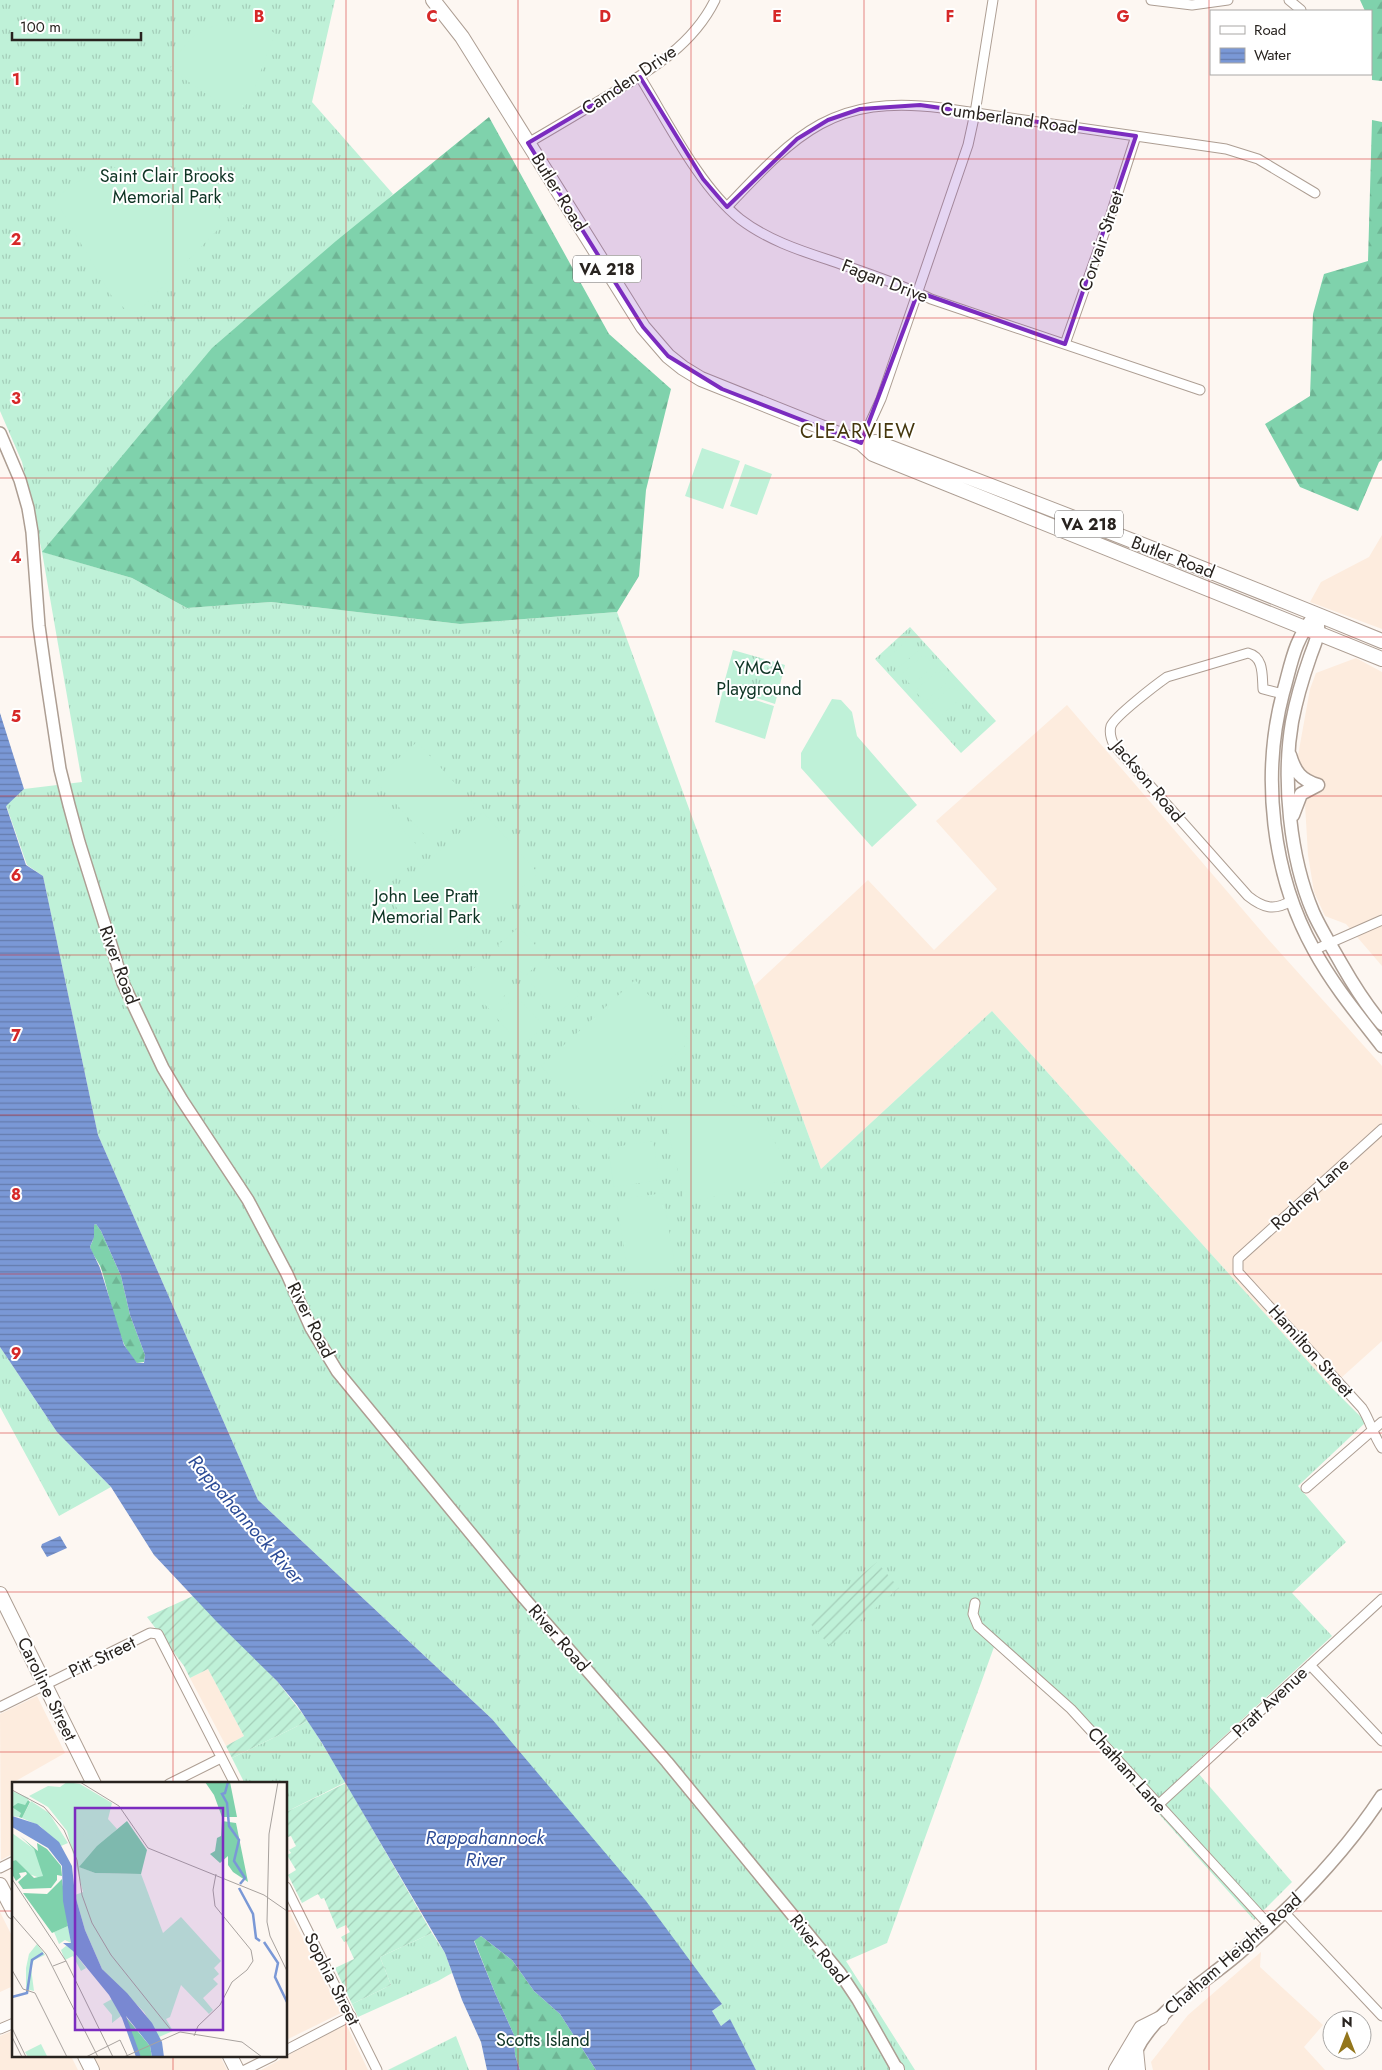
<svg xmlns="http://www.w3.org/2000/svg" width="1382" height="2070" font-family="Jost,sans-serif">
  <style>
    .built { fill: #fdecde }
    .grass { fill: url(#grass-tufts) }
    .forest { fill: url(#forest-firs) }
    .garden { fill: url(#garden-furrows) }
    .pitch { fill: #bff1d8 }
    .water { fill: url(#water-rules); fill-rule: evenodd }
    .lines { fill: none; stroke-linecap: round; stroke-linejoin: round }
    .minor-casing { stroke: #ad9e93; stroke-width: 11 }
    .tertiary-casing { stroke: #ad9e93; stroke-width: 14 }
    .secondary-casing { stroke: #ad9e93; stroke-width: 15 }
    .primary-casing { stroke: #ad9e93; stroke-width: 16 }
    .minor { stroke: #fff; stroke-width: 9 }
    .tertiary { stroke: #fff; stroke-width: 11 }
    .secondary { stroke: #fff; stroke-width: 12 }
    .primary { stroke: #fff; stroke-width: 14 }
    .marked { fill: #7b2cbf; fill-opacity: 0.2; stroke: #7b2cbf; stroke-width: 4; stroke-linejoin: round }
    .grid { fill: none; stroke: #d62828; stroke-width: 1; stroke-opacity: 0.55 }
    .labels { text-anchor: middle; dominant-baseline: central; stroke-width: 4; stroke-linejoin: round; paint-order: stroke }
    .shield { fill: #fff; stroke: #686562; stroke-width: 1 }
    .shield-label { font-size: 16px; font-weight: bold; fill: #28231f }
    .street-label { font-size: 18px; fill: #28231f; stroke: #fff }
    .park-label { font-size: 18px; fill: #0e3424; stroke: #fff }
    .water-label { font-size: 19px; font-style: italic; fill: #2c4c97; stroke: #fff }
    .quarter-label { font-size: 20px; letter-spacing: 1px; fill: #45370e; stroke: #fff }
    .inset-river { fill: none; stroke: #7a98d6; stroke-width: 2.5 }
    .inset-road { fill: none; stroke: #a8a29e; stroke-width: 1 }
    .view { fill: #7b2cbf; fill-opacity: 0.15; stroke: #7b2cbf; stroke-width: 2.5 }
    .inset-edge { fill: none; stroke: #28231f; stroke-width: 2.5 }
    .grid-label { font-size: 16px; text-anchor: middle; font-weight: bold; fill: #d62828; stroke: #fff; stroke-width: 4; stroke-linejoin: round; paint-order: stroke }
  </style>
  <defs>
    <pattern id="grass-tufts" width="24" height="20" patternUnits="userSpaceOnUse" patternTransform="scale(1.25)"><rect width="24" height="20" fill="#bff1d8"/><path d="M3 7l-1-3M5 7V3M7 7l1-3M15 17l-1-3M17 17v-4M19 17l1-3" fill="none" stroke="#a4ceb9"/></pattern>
    <pattern id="forest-firs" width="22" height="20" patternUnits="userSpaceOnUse" patternTransform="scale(1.25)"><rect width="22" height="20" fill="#7fd2ac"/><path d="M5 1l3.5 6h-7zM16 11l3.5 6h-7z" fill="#6eb494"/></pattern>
    <pattern id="garden-furrows" width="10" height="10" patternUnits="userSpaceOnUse" patternTransform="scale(1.25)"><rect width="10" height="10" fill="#bff1d8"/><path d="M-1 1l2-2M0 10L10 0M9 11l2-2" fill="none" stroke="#a4ceb9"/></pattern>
    <pattern id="water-rules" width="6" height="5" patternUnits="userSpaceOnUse" patternTransform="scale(1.25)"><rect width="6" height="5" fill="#7a98d6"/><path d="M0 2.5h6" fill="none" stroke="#647cad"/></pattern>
  </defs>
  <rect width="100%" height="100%" fill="#fdf7f2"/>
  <path class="built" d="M1382,535V629L1310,602L1321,582L1369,557Z
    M1356,658L1382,672V966L1346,924L1325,916L1314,892L1308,855L1303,770L1297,761L1310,689L1316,673Z
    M1067,705L1268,939L1382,1066V1341L1331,1387L992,1011L821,1169L754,986L868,880L934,950L997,889L936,821Z
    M208,1669L244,1736L226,1746L190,1678Z
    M37,1696L65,1753L14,1782V1853L1,1860L0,1714Z
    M286,1905L341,2013L286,2040Z
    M0,1912L14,1940V1991L11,1987L0,1992Z
    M1261,1952L1260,1967L1323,2025L1304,2047L1325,2070H1153L1151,2062L1188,2015Z
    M346,2024L368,2070H261Z
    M14,2030V2056H71L78,2070H0V2036Z
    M94,2056H220L227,2070H100Z"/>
  <path class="grass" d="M0,0H335L312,102L393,194L43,552L132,578L187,608L271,602L460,624L617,612L821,1169L992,1011L1331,1387L1366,1422L1298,1486L1346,1542L1292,1593L1332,1636L1192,1766L1292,1882L1254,1920L1069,1714L994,1647L887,1943L846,1961L915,2070H756L730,2020L721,2026L712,2011L722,2004L492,1719L258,1500L98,1135L43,876L27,865L6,805L24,789L82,782L42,552L22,462L0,411Z
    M910,627L996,721L961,753L875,659Z
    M733,650L785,665L775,704L723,687Z
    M0,1347L57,1432L111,1487L59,1516L0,1407Z
    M308,1721L346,1782L286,1812V1784H245L232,1758Z
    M432,1933L445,1953L452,1973L438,1981L358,2017L352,2004L391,1985L380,1957Z
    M456,2036L469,2070H388Z"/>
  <path class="forest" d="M1360,0H1382V81L1372,80L1371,11H1365Z
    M489,117L609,334L671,389L646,490L639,576L617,612L460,624L271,602L187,608L132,578L42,552L212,348L336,241Z
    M1372,120L1382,122V460L1379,462L1358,511L1300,487L1265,424L1310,396L1313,314L1324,274L1368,261Z
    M96,1224L101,1231L121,1276L130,1315L145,1355L144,1362L137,1363C118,1347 109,1292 101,1268C98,1260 92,1255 90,1247L93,1240L94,1225Z
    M481,1936L512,1960L534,1991L560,2014L596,2070H520L515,2055L514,2035L495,1993L474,1940Z"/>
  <path class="garden" d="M877,1562L899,1588L830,1646L807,1620Z
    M193,1596L277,1681L308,1721L232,1758L226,1746L244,1736L208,1669L190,1678L184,1666L147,1617Z
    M346,1783L432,1933L380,1957L391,1985L352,2004L335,1968L354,1959L346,1941L344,1942L341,1937L350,1932L346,1925L337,1929L324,1898L321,1899L318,1894L302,1903L288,1875L296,1870L287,1855L291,1853L289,1850L296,1846L291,1836L288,1837L286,1834V1812Z"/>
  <path class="pitch" d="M241,22L257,25L275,33L250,100L242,109L215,100L170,69C187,35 204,24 241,22Z
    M147,163C185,176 203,187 228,219L138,312L125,309L111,295L55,199C86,172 107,167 147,163Z
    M702,448L740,461L723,509L685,496Z
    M745,464L772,474L757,515L730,506Z
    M909,638L920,649L897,669L887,659Z
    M924,654L934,665L912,686L901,675Z
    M938,670L948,681L925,702L915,691Z
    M952,686L963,696L940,717L930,706Z
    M723,690L774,706L765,739L715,722Z
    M832,699L841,700L852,712L857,736L917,805L872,847L801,768V753Z
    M417,742L476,806L434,845L374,780Z
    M364,787L424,853L381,891L323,827Z
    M483,812L538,873L443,959L388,898Z
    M519,927L546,957L525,976L498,945Z
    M482,960L511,989L490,1010L463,980Z
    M552,963L580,994L557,1014L531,983Z
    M635,980L690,1041L596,1127L541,1066Z
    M516,996L544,1026L522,1047L495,1016Z
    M703,1096C753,1106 776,1131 790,1179L703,1199L690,1204L683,1200L682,1187L660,1101L682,1097Z
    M653,1141L660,1180L614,1187L608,1148Z
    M663,1193L678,1285L632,1294L616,1200Z"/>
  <path class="water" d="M0,713L24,789L6,806L26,865L43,876L98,1135L258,1500L492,1719L646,1901L722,2004L712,2011L721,2026L730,2019L756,2070H596L560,2014L534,1991L512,1960L481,1936L474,1941L495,1993L514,2035L515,2055L520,2070H487L481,2042L462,2000L445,1953L322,1743L297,1705L277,1681L217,1622L154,1555L111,1487L57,1432L0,1347ZM96,1224L101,1231L121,1276L130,1315L145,1355L144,1363H137L124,1345L100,1268L90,1247L94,1237V1225Z
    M60,1536L67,1548L47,1557L41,1547L42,1544Z"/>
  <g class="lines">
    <defs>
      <path id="minor" d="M1151,0L1192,5L1228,0
        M1289,0L1301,10
        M640,77C668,122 699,186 740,219C766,239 798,250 829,260C863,272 898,283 931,299L1200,390
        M528,143C554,128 579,113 604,98C647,72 692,47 715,0
        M727,207C797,133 833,94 942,108L1226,149L1258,159L1315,193
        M1065,344L1111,214L1136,136
        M861,443L881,399L968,145L975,113L993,0
        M1283,694L1263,689C1262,675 1264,657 1248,653L1167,677C1157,684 1115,716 1111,726C1109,733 1111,739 1114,745L1248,896C1263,908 1274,911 1291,901
        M1314,950L1382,920
        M1382,1129L1238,1259V1272L1362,1408C1370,1420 1373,1435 1382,1448
        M1306,1488L1382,1422
        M975,1603L973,1614L978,1626L1071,1709L1269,1925
        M1310,1665L1382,1741
        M0,1707L150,1633L158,1634L235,1784
        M169,1784L221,1758
        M1158,1805L1382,1599
        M0,1868L14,1861
        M286,1887L377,2070
        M1284,1912L1382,2016
        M0,2029L14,2023
        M286,2050L351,2016
        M245,2070L273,2056"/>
      <path id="tertiary" d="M0,433L20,480L28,508L32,532L39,626L47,683L60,769L69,805L79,842L123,983L163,1068L182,1100L248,1200L287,1274L311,1328L337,1371L524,1598L667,1762L840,1973L858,2000L897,2069"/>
      <path id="secondary" d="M1316,614C1294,640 1292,661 1283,693C1261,776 1272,875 1314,950C1333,985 1358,1015 1382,1046
        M1318,624C1319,637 1314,645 1310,657C1303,677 1296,701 1292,722C1282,780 1290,858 1313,912C1321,930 1332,947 1342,965C1354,986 1366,1005 1382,1024
        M1290,755C1295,772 1301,780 1318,785
        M1293,815L1301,794L1318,785
        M1128,2070C1133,2057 1138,2044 1147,2033C1169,2003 1210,1978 1239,1953C1291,1908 1344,1854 1382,1796"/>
      <path id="primary" d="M433,0L462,37L643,327L668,356L683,368L701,379L861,443L873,454L1382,659
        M861,443L876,442C1045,506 1214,572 1382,641
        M0,1594L94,1784
        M0,1885L14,1912
        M1136,2050L1138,2070
        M85,2056L92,2070
        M230,2056L237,2070
        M897,2069V2070
        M1116,2070L1141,2028L1161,2018"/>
    </defs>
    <use href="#minor" class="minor-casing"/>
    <use href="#tertiary" class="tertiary-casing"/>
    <use href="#secondary" class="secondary-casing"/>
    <use href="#primary" class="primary-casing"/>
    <use href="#minor" class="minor"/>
    <use href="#tertiary" class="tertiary"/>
    <use href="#secondary" class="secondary"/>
    <use href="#primary" class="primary"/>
  </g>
  <path class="marked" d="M640,77L703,179L727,207L797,139L828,120L860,109L920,105L1136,136L1065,344L918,292L861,443L722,389L668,356L643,327L528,143Z"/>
  <path class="grid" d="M173,0V1784M346,0V2070M518,0V2070M691,0V2070M864,0V2070M1036,0V2070M1209,0V2070M0,159H1382M0,318H1382M0,478H1382M0,637H1382M0,796H1382M0,955H1382M0,1115H1382M0,1274H1382M0,1433H1382M0,1592H1382M0,1752H1382M0,1911H14M286,1911H1382M173,2056V2070"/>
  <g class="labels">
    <g class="shield">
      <rect x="573" y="255.5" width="68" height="27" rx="4"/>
      <rect x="1055" y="510.5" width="68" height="27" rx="4"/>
    </g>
    <g class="shield-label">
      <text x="607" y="269">VA 218</text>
      <text x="1089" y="524">VA 218</text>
    </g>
    <g class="street-label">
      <text transform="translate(629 80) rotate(-34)">Camden Drive</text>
      <text transform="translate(1009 118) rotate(8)">Cumberland Road</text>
      <text transform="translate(559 192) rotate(58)">Butler Road</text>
      <text transform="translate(1101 241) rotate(-71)">Corvair Street</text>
      <text transform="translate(885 281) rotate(21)">Fagan Drive</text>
      <text transform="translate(1173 557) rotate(21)">Butler Road</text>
      <text transform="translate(1148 781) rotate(50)">Jackson Road</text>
      <text transform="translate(119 965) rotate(70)">River Road</text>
      <text transform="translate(1310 1194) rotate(-42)">Rodney Lane</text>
      <text transform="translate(311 1320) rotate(63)">River Road</text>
      <text transform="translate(1311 1351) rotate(48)">Hamilton Street</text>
      <text transform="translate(559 1638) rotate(49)">River Road</text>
      <text transform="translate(102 1657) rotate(-26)">Pitt Street</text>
      <text transform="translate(47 1689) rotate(64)">Caroline Street</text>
      <text transform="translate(1270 1702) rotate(-43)">Pratt Avenue</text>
      <text transform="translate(1127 1770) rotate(48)">Chatham Lane</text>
      <text transform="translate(819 1949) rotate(52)">River Road</text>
      <text transform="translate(1233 1954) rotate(-41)">Chatham Heights Road</text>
      <text transform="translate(332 1979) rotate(63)">Sophia Street</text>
    </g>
    <g class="park-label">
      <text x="167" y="176">Saint Clair Brooks<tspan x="167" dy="21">Memorial Park</tspan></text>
      <text x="759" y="668">YMCA<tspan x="759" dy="21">Playground</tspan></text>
      <text x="426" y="896">John Lee Pratt<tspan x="426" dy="21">Memorial Park</tspan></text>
      <text x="543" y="2040">Scotts Island</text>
    </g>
    <g class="water-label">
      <text transform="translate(246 1519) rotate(49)">Rappahannock River</text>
      <text x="485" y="1837">Rappahannock<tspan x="485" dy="22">River</tspan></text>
    </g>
    <g class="quarter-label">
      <text x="858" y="431">CLEARVIEW</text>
    </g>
  </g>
  <g transform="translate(12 1782)">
    <rect width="275" height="275" fill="#fdf7f2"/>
    <path d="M55,0L68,2L100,21L96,37L105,47L68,85L83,91L129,92L151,151L169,135L209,179L202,186L207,192L201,197L206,202L191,216L201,228L197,232L169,203L158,235L154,237L161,249L147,255L132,230L90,187L73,148L63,113L71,110L55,49L36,25L17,14L36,4L48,5ZM0,9L17,16L7,35L0,34ZM19,19L37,31L56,61L49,64L28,44L10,36ZM0,51L22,67L30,85L31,94L28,96L17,92L4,78L0,79ZM56,144L59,161L53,158L47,162L42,150ZM25,162L33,173L22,178L19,186L22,209L14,207V186L17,172ZM54,164L59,166L74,186L69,189L61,174L53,178L49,168ZM29,262L35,274L16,275L13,270Z" fill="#bff1d8"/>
    <path d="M193,0H218L225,35H210L202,13ZM16,18L18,20L10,36L7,35L9,31L0,25L6,21L13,23ZM115,39L135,68L129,92L83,91L67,85L85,64ZM210,39L224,41L236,100L221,90L216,83V74L208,81L198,72L203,69L205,56L209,54ZM8,54L26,69L25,61L35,67L49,84L50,94L45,93V98L39,106L11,107L6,100L15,92L14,90L7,91L9,95L4,99L0,92V79L4,78L22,96L31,94L22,67ZM50,97L56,144L40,151L11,111L35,112ZM113,234L138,264L140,275H129L126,270Z" fill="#7fd2ac"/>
    <path d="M100,217L109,234L100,241V233L91,222Z" fill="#bff1d8"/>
    <path d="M71 51a7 7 0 1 1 14 0a7 7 0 1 1-14 0Z" fill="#bff1d8"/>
    <path d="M0,34L25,42L47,60L60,84L63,113L73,148L90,187L115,211L140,241L150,260L152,275H140L138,264L114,234L129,275H124L110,236L97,213L61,169L51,161H59L51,119L50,84L36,66L0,45Z" fill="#7a98d6"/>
    <path class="inset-river" d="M216,0L213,11L210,12L215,21L217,44L227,58L222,79L233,96L228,102M227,106L241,132L244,156L248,159M252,160L266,181L263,195L275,220M0,215L15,211L20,178L31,171"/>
    <path class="inset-road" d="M68,0L107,24L136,66L252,113L275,129M266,0L257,52L255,140L258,154L275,189M0,8L32,25L52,48L65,78L70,113L80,141L99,173L159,248M0,97L54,179M0,133L34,172L86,275M41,184L54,179L101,275M0,188L11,207L23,211L55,275M0,246L14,275M182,254L186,244L208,223L220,200L235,188L241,179L239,168L203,124L201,108L204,92M0,255L10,275M74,275L108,258L116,275M112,275L168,250L230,260L250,275"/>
    <path class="view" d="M63,26H211V248H63Z"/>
    <rect width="275" height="275" class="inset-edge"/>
  </g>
  <g class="grid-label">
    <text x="259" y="22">B</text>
    <text x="432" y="22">C</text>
    <text x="605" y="22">D</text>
    <text x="777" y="22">E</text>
    <text x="950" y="22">F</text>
    <text x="1123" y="22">G</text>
    <text x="16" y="85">1</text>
    <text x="16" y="245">2</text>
    <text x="16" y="404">3</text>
    <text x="16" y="563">4</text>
    <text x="16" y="722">5</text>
    <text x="16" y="881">6</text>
    <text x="16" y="1041">7</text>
    <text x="16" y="1200">8</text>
    <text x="16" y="1359">9</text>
  </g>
  <rect x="1210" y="10" width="162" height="65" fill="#ffffff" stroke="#a9a7a5"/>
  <rect x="1220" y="26" width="25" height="8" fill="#ffffff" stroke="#a9a7a5"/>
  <text x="1254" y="35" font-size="15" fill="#28231f">Road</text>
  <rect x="1220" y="48" width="25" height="15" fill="url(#water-rules)" stroke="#a9a7a5"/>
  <text x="1254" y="60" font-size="15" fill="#28231f">Water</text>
  <g transform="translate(1347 2035)"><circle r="24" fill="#ffffff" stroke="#a9a7a5"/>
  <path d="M0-4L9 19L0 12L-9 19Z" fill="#93761c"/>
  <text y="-8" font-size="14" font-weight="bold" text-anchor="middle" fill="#28231f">N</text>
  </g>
  <path d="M12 32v8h129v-8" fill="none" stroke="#28231f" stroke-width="2.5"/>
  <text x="20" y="32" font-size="15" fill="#28231f" stroke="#ffffff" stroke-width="4" paint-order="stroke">100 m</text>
</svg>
